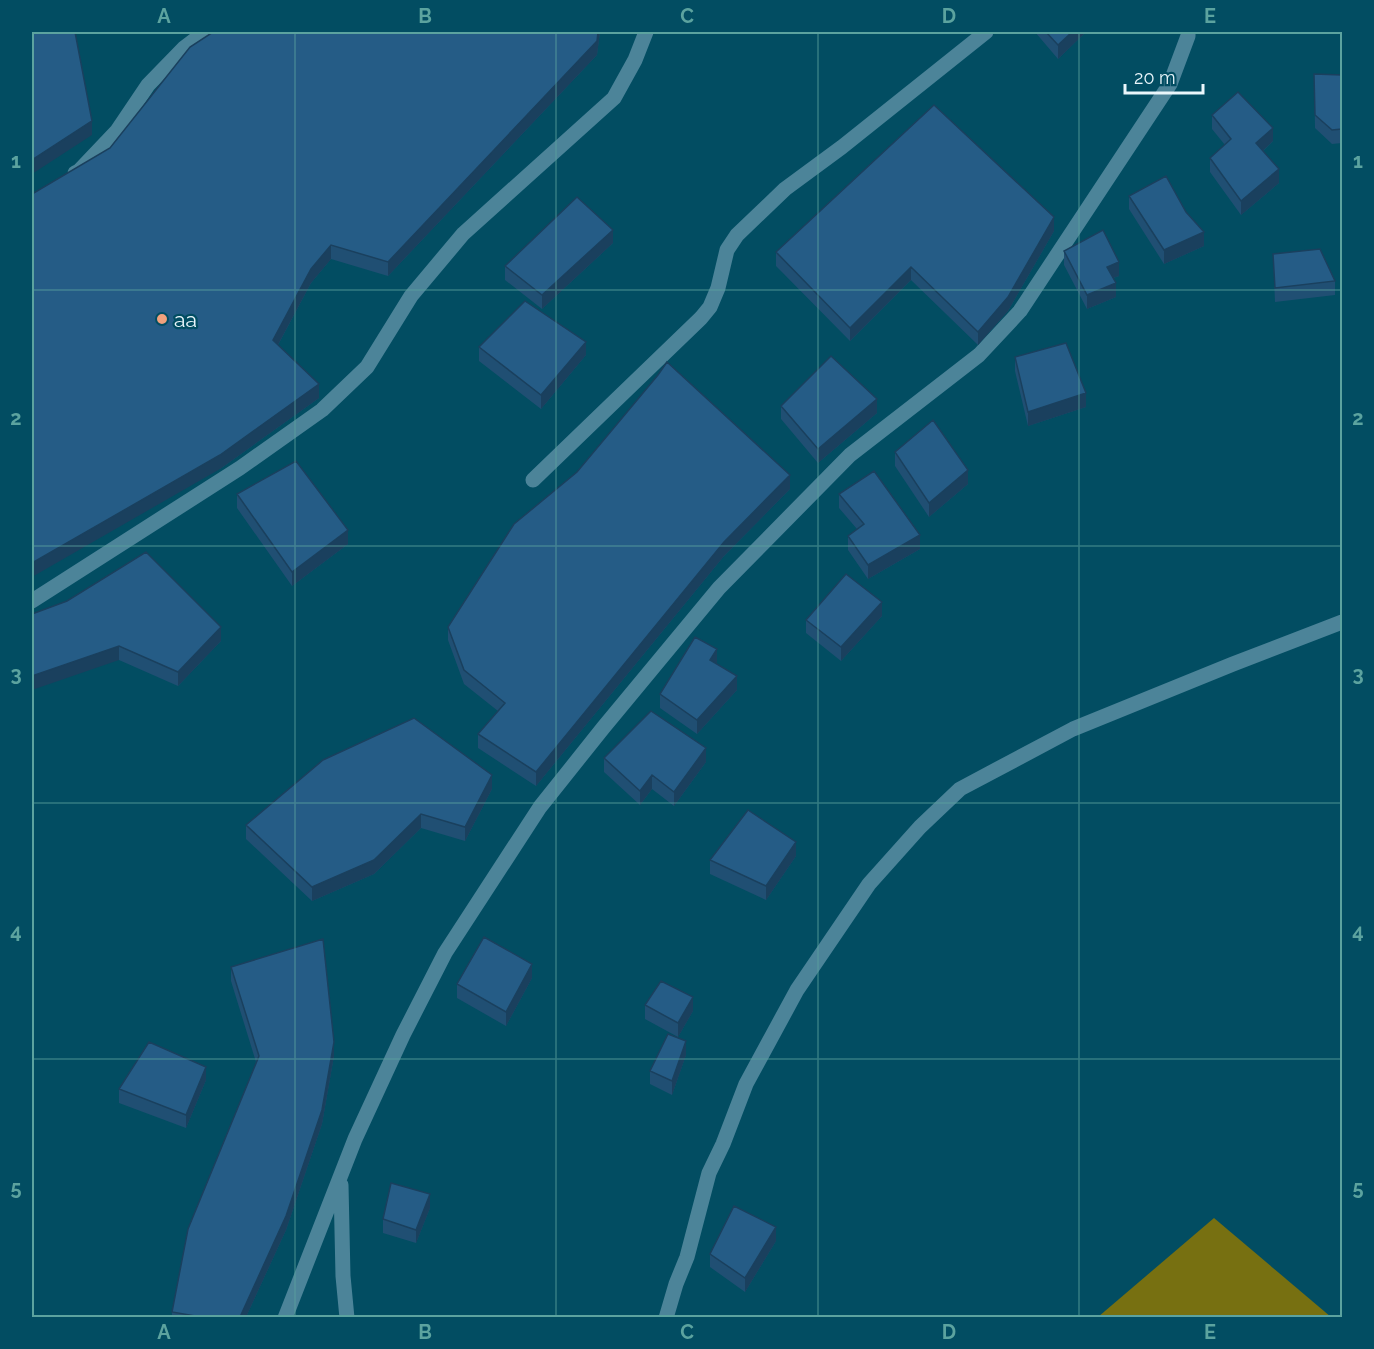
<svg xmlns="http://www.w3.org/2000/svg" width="1374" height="1349" font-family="Raleway,sans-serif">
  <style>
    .green { fill: #777011 }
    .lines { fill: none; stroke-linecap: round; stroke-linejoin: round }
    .minor { stroke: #4c8499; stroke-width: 15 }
    .tertiary { stroke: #4c8499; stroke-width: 15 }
    .wall { fill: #204f73 }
    .shaded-wall { fill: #1a405e }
    .building { fill: #255c86; stroke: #1a405e; stroke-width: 1.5 }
    .grid { fill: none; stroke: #5ca39f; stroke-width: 1.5; stroke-opacity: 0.55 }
    .poi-dot { fill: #f1a17d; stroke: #024d62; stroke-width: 2 }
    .labels { text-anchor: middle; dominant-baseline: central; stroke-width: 4.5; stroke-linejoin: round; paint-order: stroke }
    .poi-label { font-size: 21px; fill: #eaf6fb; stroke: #024d62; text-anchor: start }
    .neatline { fill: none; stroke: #5ca39f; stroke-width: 2 }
    .grid-label { font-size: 20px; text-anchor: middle; font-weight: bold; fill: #5ca39f }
  </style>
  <rect width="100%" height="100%" fill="#024d62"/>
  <path class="green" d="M1214,1218L1331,1317H1098Z"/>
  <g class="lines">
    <path class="minor" d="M533,480L701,318L710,307L718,288L727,250L737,235L785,189L842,147L986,32
      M32,601L240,468L322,410L367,367L411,296L463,234L614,98L635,60L646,32
      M341,1185L343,1276L347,1318
      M285,1318L355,1139L403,1035L445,953L540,807L603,728L719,588L850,455L979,355L1020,311L1170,84L1188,36V32
      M666,1318L676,1284L687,1257L709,1173L723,1144L746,1084L797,990L869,884L920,827L960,789L1073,729L1233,664L1342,622"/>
    <path class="tertiary" d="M75,173L79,171L117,131L148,85L184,48L205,32"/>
  </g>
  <path class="wall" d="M213,32H600L597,55L388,276L331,259L311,283L278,345L319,398L220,469L110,148Z
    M1035,32H1086L1058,59Z
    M1314,74L1342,75V143L1332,144L1315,128Z
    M1212,115L1273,141L1263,151L1279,183L1241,215L1210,172V158L1225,145L1212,129Z
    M1129,196L1204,246L1164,264L1129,209Z
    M1054,231L1008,311L978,345L911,280L850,341L776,266V252Z
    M613,243L542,309L505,280V266Z
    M1064,251L1119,276L1113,278L1116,297L1087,309L1064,265Z
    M1273,254L1335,281V295L1275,302Z
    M479,347L586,355L541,409L479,361Z
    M1015,357L1086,407L1028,426L1015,371Z
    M781,406L877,413L818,463L781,419Z
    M895,452L968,484L929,517L895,466Z
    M790,489L724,556L536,786L478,748V734L498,711L464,684L448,640V627Z
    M237,494L348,544L292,586L237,508Z
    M839,494L920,549L868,579L848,550V536L857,529L839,508Z
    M32,614L221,641L178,686L119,660Z
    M882,616L841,661L806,633V620Z
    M717,663L716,664L737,690L697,734L660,708V694Z
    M604,758L706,762L674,806L652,789L640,805L604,772Z
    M492,789L465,841L421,828L374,874L312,901L246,839V825Z
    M796,856L766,900L710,874V860Z
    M231,967L334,1056L322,1124L286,1230L246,1317H172V1312L256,1062L231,981Z
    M532,978L506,1026L457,998V984Z
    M645,1005L693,1011L678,1037L645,1019Z
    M686,1055L672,1095L650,1084V1071Z
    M206,1080L186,1128L119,1103V1089Z
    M430,1208L416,1243L383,1233V1219Z
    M776,1241L745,1292L710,1267V1254Z"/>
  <path class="shaded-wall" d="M598,32H600L597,55L388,276V262Z
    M1072,32H1086L1058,59V45Z
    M92,121V135L32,174V160Z
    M1273,128V141L1256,157V143Z
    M1279,169V183L1241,215V201Z
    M1054,217V231L1008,311L978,345V332Z
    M613,230V243L542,309V295Z
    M1204,232V246L1164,264V250Z
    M331,245V259L311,283L273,354V340L311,269Z
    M1119,262V276L1107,280V267Z
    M911,267V280L850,341V328Z
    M1116,283V297L1087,309V295Z
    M586,342V355L541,409V395Z
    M319,384V398L220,469L32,577V563Z
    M1086,393V407L1028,426V412Z
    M877,399V413L818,463V449Z
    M968,470V484L929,517V503Z
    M790,475V489L724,556L536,786V772L724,542Z
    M348,530V544L292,586V572Z
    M920,535V549L868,579V565Z
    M882,602V616L841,661V647Z
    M221,627V641L178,686V672Z
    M119,646V660L32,690V676Z
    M717,649V663L710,674V660Z
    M737,676V690L697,734V720Z
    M706,748V762L674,806V792Z
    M492,775V789L465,841V827Z
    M652,775V789L640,805V791Z
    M421,814V828L374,874L312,901V887Z
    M796,842V856L766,900V886Z
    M532,964V978L506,1026V1012Z
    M693,997V1011L678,1037V1023Z
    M686,1041V1055L672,1095V1081Z
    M334,1042V1056L322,1124L286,1230L246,1317H240Z
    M206,1067V1080L186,1128V1115Z
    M430,1194V1208L416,1243V1230Z
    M776,1227V1241L745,1292V1278Z"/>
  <path class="building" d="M32,32H75L92,121L32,160Z
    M213,32H598L597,41L388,262L331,245L311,269L273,340L319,384L220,455L32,563V194L110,148L190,47Z
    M1046,32H1072L1058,45Z
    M1314,74L1342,75V129L1332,130L1315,115Z
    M1238,92L1273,128L1256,143L1279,169L1241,201L1210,158L1231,139L1212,115Z
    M934,105L1054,217L1008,297L978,332L911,267L850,328L776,252Z
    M1166,176L1186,212L1204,232L1164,250L1129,196Z
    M577,197L613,230L542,295L505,266Z
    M1103,230L1119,262L1107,267L1116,283L1087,295L1064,251Z
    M1320,249L1335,281L1275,288L1273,254Z
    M525,301L586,342L541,395L479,347Z
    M1066,343L1086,393L1028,412L1015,357Z
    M831,356L877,399L818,449L781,406Z
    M667,362L790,475L724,542L536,772L478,734L505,703L464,670L448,627L514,524L577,472L658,375Z
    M933,420L968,470L929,503L895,452Z
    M296,461L348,530L292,572L237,494Z
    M874,471L920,535L868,565L848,536L864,524L839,494Z
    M146,552L221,627L178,672L119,646L32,676V614L67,601Z
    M846,574L882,602L841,647L806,620Z
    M695,637L717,649L710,660L737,676L697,720L660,694Z
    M651,711L706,748L674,792L652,775L640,791L604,758Z
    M414,718L492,775L465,827L421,814L374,860L312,887L246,825L323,760Z
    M748,810L796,842L766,886L710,860Z
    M484,937L532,964L506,1012L457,984Z
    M323,939L334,1042L322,1110L286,1216L240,1317H201L172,1312L188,1229L259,1056L231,967Z
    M661,981L693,997L678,1023L645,1005Z
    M668,1034L686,1041L672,1081L650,1071Z
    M149,1042L206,1067L186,1115L119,1089Z
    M391,1183L430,1194L416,1230L383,1219Z
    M734,1206L776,1227L745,1278L710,1254Z"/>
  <path class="grid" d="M295,32V1318M556,32V1318M818,32V1318M1079,32V1318M32,290H1342M32,546H1342M32,803H1342M32,1059H1342"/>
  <circle class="poi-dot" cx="162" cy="319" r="6"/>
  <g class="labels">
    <g class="poi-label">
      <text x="174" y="319">aa</text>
    </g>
  </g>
  <rect width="1374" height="1349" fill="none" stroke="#024d62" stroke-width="66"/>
  <path d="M1125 84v9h78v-9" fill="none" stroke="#eaf6fb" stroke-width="3"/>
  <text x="1134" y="84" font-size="18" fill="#eaf6fb" stroke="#024d62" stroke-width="4.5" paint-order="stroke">20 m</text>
  <rect x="33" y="33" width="1308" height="1283" class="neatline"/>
  <g class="grid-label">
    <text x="164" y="23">A</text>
    <text x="425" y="23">B</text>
    <text x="687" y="23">C</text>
    <text x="949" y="23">D</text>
    <text x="1210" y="23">E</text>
    <text x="16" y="168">1</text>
    <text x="1358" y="168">1</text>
    <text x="16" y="425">2</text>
    <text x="1358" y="425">2</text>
    <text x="16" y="681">3</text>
    <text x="1358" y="681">3</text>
    <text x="16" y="938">4</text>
    <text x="1358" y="938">4</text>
    <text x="16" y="1195">5</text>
    <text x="1358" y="1195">5</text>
    <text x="164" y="1339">A</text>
    <text x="425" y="1339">B</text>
    <text x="687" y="1339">C</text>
    <text x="949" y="1339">D</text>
    <text x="1210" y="1339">E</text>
  </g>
</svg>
